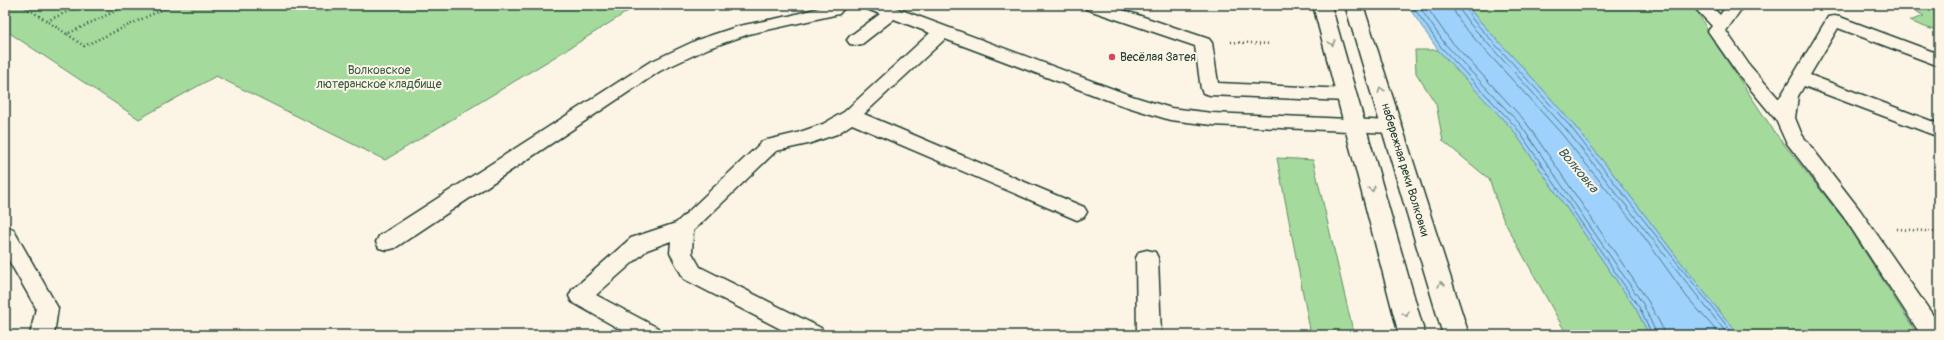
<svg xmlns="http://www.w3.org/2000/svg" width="1944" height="340" font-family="Pangolin,sans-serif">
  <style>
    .green { fill: #a5da9d; stroke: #628c68 }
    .water { fill: #9ed2fc; stroke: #6b96ac }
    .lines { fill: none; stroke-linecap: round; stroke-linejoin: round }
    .shore { stroke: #527984; stroke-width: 1 }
    .lane-casing { stroke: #1f3d34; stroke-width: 3 }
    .secondary-casing { stroke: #1f3d34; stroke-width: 3 }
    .path { stroke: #1f3d34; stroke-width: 2.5; stroke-dasharray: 1 3; stroke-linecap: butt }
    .lane { fill: #fcf5e5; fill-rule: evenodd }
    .secondary { fill: #fcf5e5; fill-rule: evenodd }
    .oneway { stroke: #8e998c }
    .poi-dot { fill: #d1495b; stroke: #fcf5e5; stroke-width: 1.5 }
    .labels { text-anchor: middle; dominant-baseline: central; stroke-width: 4; stroke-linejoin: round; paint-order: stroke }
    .poi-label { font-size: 12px; fill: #1f3d34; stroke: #fcf5e5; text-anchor: start }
    .park-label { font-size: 12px; fill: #3a5c49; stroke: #fcf5e5 }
    .street-label { font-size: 12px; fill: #1f3d34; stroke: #fcf5e5 }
    .water-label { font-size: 13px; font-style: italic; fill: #385b5c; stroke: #fcf5e5 }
  </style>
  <rect width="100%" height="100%" fill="#fcf5e5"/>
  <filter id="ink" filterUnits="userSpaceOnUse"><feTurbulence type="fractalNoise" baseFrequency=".025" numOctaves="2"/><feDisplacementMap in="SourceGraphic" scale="8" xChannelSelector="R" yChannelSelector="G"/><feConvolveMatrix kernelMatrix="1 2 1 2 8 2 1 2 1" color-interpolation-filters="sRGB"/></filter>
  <g filter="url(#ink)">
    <path class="green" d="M5,5H638L576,44L385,160L216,76L139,119L5,30Z
      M1467,5H1691L1696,9L1713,40L1776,134L1845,221L1918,335H1739C1681,266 1630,192 1572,123C1541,86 1508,52 1476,17Z
      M1906,5L1939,6V32L1909,21L1924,16Z
      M1415,50H1438L1513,130L1636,309L1649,335H1567L1503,219L1489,179L1443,141L1436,104L1416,73Z
      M1277,158L1313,160L1354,335H1311Z"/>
    <path class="water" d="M1407,5H1467L1476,17C1508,52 1541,86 1572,123C1630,192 1681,266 1739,335H1649L1636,309L1513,130L1438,50Z"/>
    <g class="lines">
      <path class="shore" d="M1412,5L1441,47L1516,127L1639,307L1652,335
        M1418,5L1445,44L1520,124L1643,304L1657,335
        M1425,5L1450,40L1525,121L1648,301L1662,327L1663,335
        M1453,5L1455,13L1464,27L1560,132L1637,227L1687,297L1720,335
        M1459,5L1460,10L1469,23L1565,128L1728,335
        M1464,5L1473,20L1569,125L1734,335"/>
      <defs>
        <path id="lane" d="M829,5H847L839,14L749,34L709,48L660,71L395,248L387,250L379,248L376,242L379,236L648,63L697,40L739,26L789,16Z
          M865,5H888L1132,96L1171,108L1212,113L1392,121L1399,122L1402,127L1399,132L1392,133L1212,125L1170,120L1118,104L945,39L864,114L1084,207L1087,212L1084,217L1077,220L1070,217L852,124L837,134L808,144L776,151L693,231L692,253L700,267L821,328L825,335H792L684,279L670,253L671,241L647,250L596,295L658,328L662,335H630L572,302L569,296L572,290L631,238L676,223L763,141L797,133L823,124L844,112L930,33L894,19L862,44L856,45L850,44L847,40L850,36L880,14L867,9Z
          M1084,5H1108L1209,39L1212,43L1218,83L1346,89L1353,91L1355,95L1353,99L1346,101L1210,95L1203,93L1201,89L1195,46L1086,9Z
          M1692,5H1710L1720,15L1727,5H1744L1726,31L1750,66L1779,99L1828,17L1834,16L1840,17L1939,54V66L1838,28L1810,75L1939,124V137L1804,86L1798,96L1795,118L1802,135L1860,210L1939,324V335H1921L1846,220L1786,142L1776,120L1738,74L1708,31L1712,26Z
          M5,227L13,229L58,308L54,335H30L36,308L5,254Z
          M1147,250L1155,252L1158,258L1161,335H1137L1136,258L1139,252Z"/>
        <path id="secondary" d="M1313,5H1331L1425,335H1399Z
          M1345,5H1363L1469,335H1443Z"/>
      </defs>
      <use href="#lane" class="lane-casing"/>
      <use href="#secondary" class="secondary-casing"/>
      <path class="path" d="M22,5L67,34
        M128,5L67,34L84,46L172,5
        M27,8L33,5
        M47,21L82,5
        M1231,42L1271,44
        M1897,229L1939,232"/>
      <use href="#lane" class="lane"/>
      <use href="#secondary" class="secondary"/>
    </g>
    <defs><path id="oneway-chevron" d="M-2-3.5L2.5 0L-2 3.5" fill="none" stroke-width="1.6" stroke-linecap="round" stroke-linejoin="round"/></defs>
    <g class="oneway">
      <use href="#oneway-chevron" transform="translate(1332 43) rotate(75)"/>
      <use href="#oneway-chevron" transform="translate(1381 90) rotate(-107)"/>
      <use href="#oneway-chevron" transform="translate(1372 189) rotate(75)"/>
      <use href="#oneway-chevron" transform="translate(1441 284) rotate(-107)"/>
      <use href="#oneway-chevron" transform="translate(1406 314) rotate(75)"/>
    </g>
  </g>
  <circle class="poi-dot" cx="1112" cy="57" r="4"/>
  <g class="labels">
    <g class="poi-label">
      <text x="1120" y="57">Весёлая Затея</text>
    </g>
    <g class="park-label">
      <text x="379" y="70">Волковское<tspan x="379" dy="14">лютеранское кладбище</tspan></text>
    </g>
    <g class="street-label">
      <text transform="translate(1405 170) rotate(73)">набережная реки Волковки</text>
    </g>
    <g class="water-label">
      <text transform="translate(1578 170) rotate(50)">Волковка</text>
    </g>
  </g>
  <rect width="1944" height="340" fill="none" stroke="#fcf5e5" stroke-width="20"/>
  <rect x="10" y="10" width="1924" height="320" fill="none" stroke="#1f3d34" stroke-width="1.5" filter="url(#ink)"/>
</svg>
